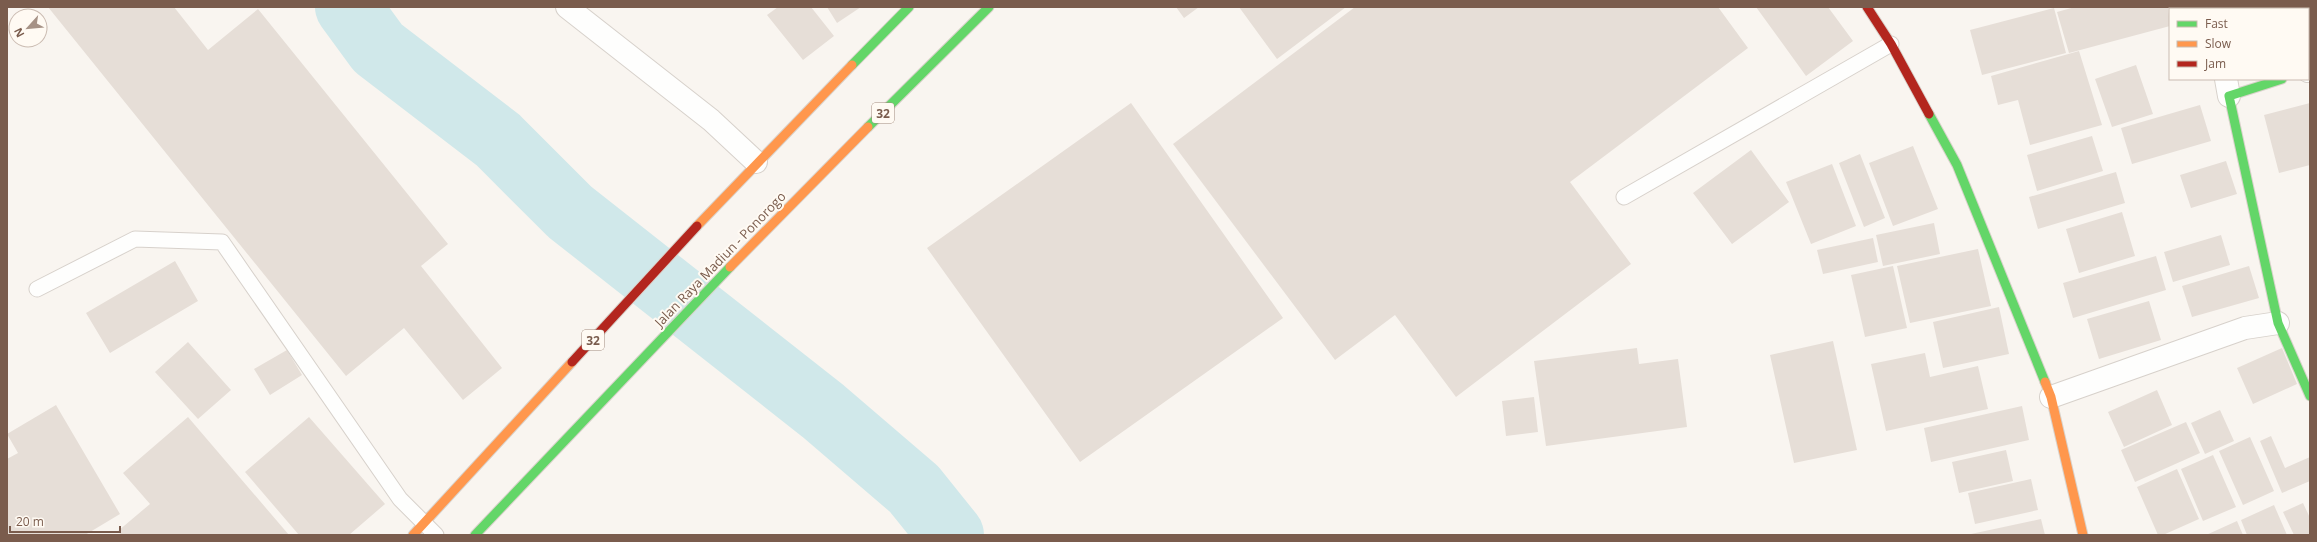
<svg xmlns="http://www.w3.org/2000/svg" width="2317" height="542" font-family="'Open Sans',sans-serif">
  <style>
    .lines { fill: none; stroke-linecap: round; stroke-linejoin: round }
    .river { stroke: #d0e8ea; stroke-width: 66 }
    .building { fill: #e6ded7 }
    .lane-casing { stroke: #d7d1cb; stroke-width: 17 }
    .street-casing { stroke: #d7d1cb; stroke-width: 24 }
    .fast-casing { stroke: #d9d2cb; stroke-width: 11 }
    .slow-casing { stroke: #d9d2cb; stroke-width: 11 }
    .jam-casing { stroke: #d9d2cb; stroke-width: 11 }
    .lane { stroke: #fefefd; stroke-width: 15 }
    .street { stroke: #fefefd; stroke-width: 22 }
    .fast { stroke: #63d668; stroke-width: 9 }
    .slow { stroke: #ff974d; stroke-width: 9 }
    .jam { stroke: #b3261e; stroke-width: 9 }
    .labels { text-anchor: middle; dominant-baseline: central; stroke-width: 4; stroke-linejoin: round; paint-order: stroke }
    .shield { fill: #fffaf3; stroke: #a28b7f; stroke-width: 1 }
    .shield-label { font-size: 12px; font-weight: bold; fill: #7a5c4d }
    .street-label { font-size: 13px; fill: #7a5c4d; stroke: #fffaf3 }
  </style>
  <rect width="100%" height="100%" fill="#f9f5f0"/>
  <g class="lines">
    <path class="river" d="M348,7L378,48L498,140L570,212L823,411L914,489L951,535"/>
  </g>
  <path class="building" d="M48,7H174L208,50L258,9L448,244L421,266L502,368L463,400L404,328L346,376Z
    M778,7H811L834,36L803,60L767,15Z
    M827,7H861L837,23Z
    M1176,7H1199L1184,18Z
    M1239,7H1346L1277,59Z
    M1355,7H1718L1748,48L1570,182L1631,264L1456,397L1395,315L1335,360L1173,144Z
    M1756,7H1828L1853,41L1806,76Z
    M2075,7H2168L2170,26L2069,53L2057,12Z
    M2263,7H2310V52H2308V9H2264Z
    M2054,8L2066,53L1982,75L1970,30Z
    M2079,51L2102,125L2030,145L2018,100L1998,105L1991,76Z
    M2136,65L2153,114L2112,127L2095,79Z
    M1131,103L1283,318L1080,462L927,248Z
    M2310,103V165L2279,173L2264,115Z
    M2200,105L2211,141L2132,164L2121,128Z
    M2092,136L2103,171L2037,191L2027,155Z
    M1913,146L1938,209L1893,226L1869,163Z
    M1751,150L1789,202L1732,244L1693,193Z
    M1860,154L1885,218L1864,227L1839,163Z
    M2226,161L2237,194L2191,208L2180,175Z
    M1832,164L1856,226L1811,244L1786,182Z
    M2116,172L2125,203L2038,229L2029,197Z
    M2122,212L2135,256L2079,273L2066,229Z
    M1934,223L1940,254L1883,266L1876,235Z
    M2221,235L2230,265L2173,282L2164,252Z
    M1873,238L1878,262L1823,274L1817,250Z
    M1978,249L1991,306L1910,323L1897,266Z
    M2156,256L2166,290L2073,318L2063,283Z
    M175,261L198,301L110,353L86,313Z
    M1893,266L1907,328L1865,337L1851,275Z
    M2249,266L2259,298L2192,317L2182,286Z
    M2149,301L2161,340L2099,359L2087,319Z
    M1999,307L2009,354L1943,368L1933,322Z
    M1833,341L1857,450L1794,463L1770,355Z
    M188,342L231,390L198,419L155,372Z
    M1637,348L1639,364L1678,359L1687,427L1546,446L1534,361Z
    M2282,348L2297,384L2253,404L2237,368Z
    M287,350L302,375L270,395L254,369Z
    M1925,353L1930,377L1978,366L1988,409L1886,431L1871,364Z
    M2157,390L2172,425L2124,447L2108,412Z
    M1534,397L1538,432L1506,436L1502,401Z
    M56,405L120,514L85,535H7V459L18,453L7,434Z
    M2022,406L2029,440L1931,462L1924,428Z
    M2220,410L2234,441L2205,454L2191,423Z
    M188,417L289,535H121L118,531L150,504L123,473Z
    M309,417L385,504L349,535H299L245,472Z
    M2186,422L2200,453L2135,482L2121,450Z
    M2271,436L2285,468L2310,457V481L2282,493L2260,441Z
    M2250,437L2274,491L2243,505L2219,451Z
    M2006,450L2013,481L1959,493L1952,462Z
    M2213,455L2236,507L2203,521L2181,469Z
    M2177,469L2199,519L2163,535H2158L2137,487Z
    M2031,479L2038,510L1975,524L1968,493Z
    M2303,503L2310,518V535H2294L2283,512Z
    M2274,505L2287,535H2247L2241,520Z
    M2041,519L2045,535H1971V534Z
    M2237,521L2243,535H2206Z"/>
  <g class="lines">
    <defs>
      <path id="lane" d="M1624,197L1891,44
        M37,289L135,239L222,242L400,499L436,535"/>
      <path id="street" d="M567,7L711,120L756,162
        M2215,7L2216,9
        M2308,71L2310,70
        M2226,79L2229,96
        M2051,397L2245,328L2278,323"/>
      <path id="fast" d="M852,65L909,7
        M2282,79L2229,96L2278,323L2310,396
        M1929,114L1957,165L2045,382
        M868,127L989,7
        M475,535L730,267"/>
      <path id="slow" d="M697,226L852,65
        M730,267L868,127
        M2045,382L2051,397L2083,535
        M413,535L572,362"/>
      <path id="jam" d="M1867,7L1891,44L1929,114
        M572,362L697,226"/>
    </defs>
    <use href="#lane" class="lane-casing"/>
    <use href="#street" class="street-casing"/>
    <use href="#fast" class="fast-casing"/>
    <use href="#slow" class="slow-casing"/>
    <use href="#jam" class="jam-casing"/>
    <use href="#lane" class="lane"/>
    <use href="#street" class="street"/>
    <use href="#fast" class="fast"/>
    <use href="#slow" class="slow"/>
    <use href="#jam" class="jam"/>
  </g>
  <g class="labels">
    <g class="shield">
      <rect x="872" y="103" width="22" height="20" rx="3"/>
      <rect x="582" y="330" width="22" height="20" rx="3"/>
    </g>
    <g class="shield-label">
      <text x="883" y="113">32</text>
      <text x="593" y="340">32</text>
    </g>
    <g class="street-label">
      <text transform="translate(720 259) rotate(-46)">Jalan Raya Madiun - Ponorogo</text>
    </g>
  </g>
  <rect width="2317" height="542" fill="none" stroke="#7a5c4d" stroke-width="16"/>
  <rect x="2169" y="8" width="140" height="72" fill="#fffaf3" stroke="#cabbb1"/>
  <rect x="2177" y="21" width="20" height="6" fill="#63d668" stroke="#cabbb1"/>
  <text x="2205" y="28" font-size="12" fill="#7a5c4d">Fast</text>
  <rect x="2177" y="41" width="20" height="6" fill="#ff974d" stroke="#cabbb1"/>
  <text x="2205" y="48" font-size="12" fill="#7a5c4d">Slow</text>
  <rect x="2177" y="61" width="20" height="6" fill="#b3261e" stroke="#cabbb1"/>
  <text x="2205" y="68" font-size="12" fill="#7a5c4d">Jam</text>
  <g transform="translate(28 28) rotate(243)"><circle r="19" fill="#fffaf3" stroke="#cabbb1"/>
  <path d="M0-3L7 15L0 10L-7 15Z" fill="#a69286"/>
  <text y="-6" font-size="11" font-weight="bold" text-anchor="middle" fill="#7a5c4d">N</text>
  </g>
  <path d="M10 526v6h110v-6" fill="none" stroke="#7a5c4d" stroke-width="2"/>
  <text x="16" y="526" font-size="12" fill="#7a5c4d" stroke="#fffaf3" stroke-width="3" paint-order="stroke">20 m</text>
</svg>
